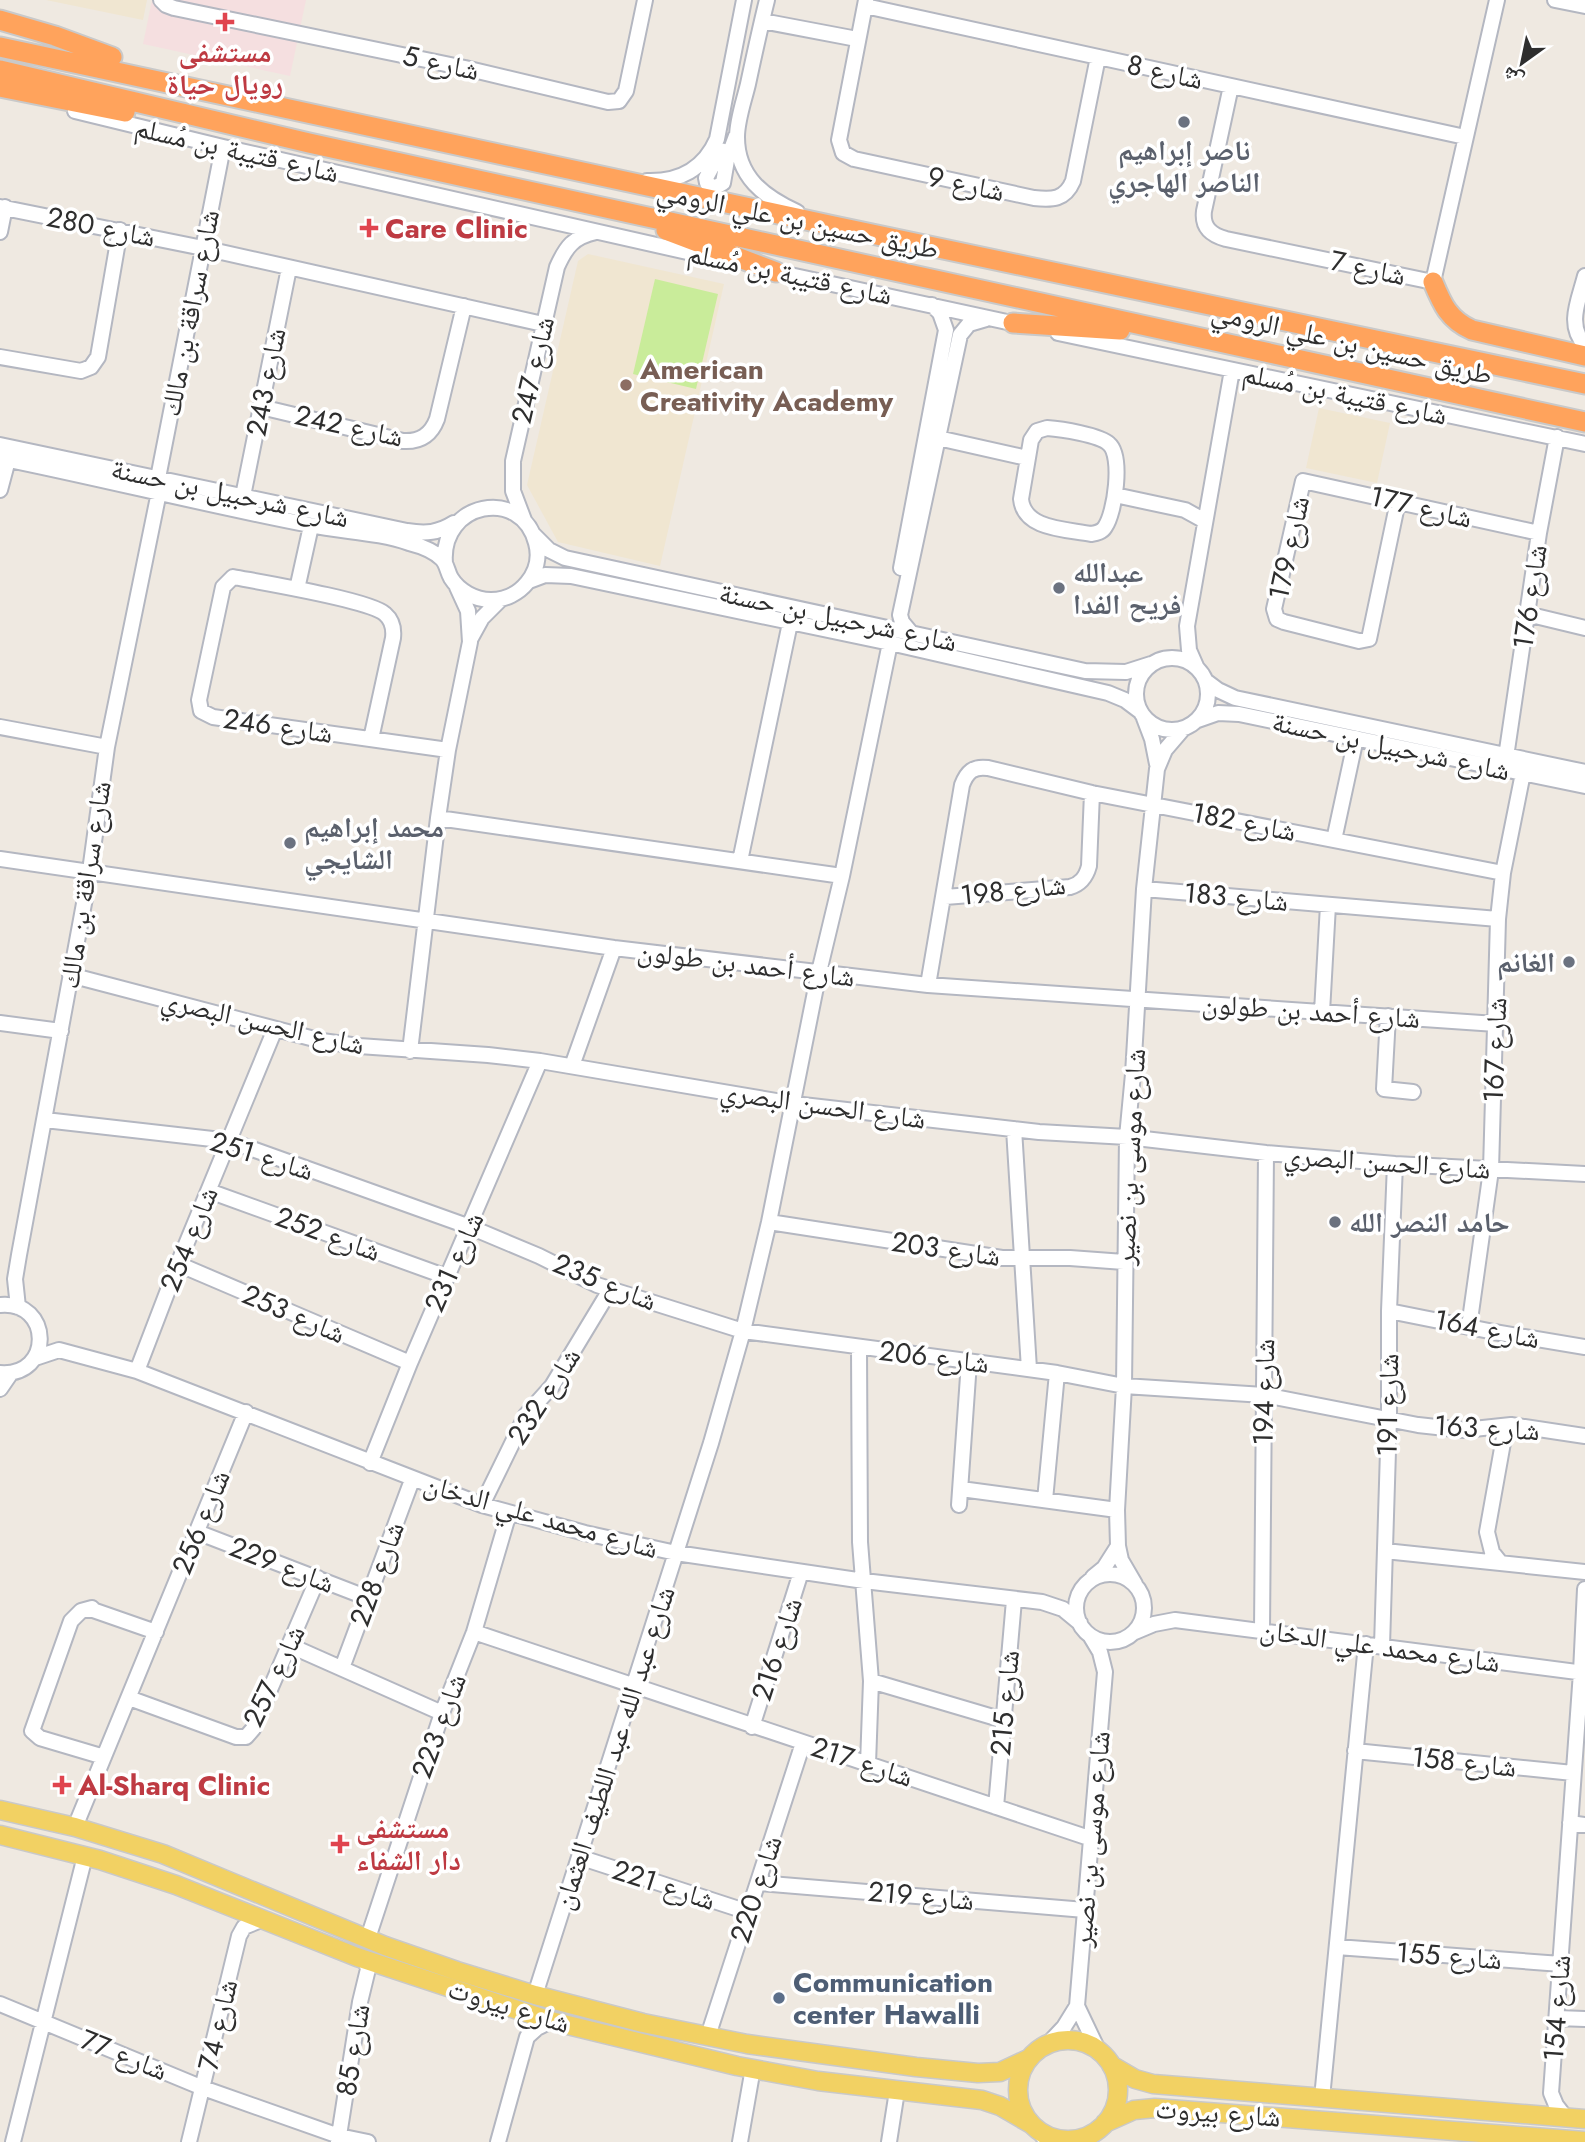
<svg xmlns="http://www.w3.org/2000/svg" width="1585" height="2142" font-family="Jost,'Noto Naskh Arabic',sans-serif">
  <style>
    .education { fill: #f0e6d1 }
    .medical { fill: #f5dfe0 }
    .pitch { fill: #c9ec9a }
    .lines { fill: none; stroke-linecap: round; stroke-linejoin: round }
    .minor-casing { stroke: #b4b7c1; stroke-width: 18 }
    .major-casing { stroke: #c9c9c9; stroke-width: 21 }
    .highway-casing { stroke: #c9c9c9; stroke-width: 23 }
    .minor { stroke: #fff; stroke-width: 14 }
    .major { stroke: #f2d163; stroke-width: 18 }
    .highway { stroke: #ffa35c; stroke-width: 19 }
    .health-dot { fill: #e0444e; stroke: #fff; stroke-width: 2.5 }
    .worship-dot { fill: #6b7280; stroke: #fff; stroke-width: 2.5 }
    .education-dot { fill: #8d6e63; stroke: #fff; stroke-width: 2.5 }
    .service-dot { fill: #5c6f8a; stroke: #fff; stroke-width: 2.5 }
    .labels { text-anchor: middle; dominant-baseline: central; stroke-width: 7; stroke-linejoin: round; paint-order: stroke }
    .health-label { font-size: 28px; font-weight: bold; fill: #be3a42; stroke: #fff; text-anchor: start }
    .street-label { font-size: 28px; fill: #2e2e2e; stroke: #fff }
    .worship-label { font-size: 28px; font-weight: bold; fill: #5b616d; stroke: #fff; text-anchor: start }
    .education-label { font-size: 28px; font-weight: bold; fill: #785e54; stroke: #fff; text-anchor: start }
    .service-label { font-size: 28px; font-weight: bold; fill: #4e5e75; stroke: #fff; text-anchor: start }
  </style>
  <rect width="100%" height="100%" fill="#efe9e1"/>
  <path class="education" d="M46,0H147L143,20Z
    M588,254L724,284L660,566L558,542L527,485L578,261Z
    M1319,408L1390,423L1377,483L1306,468Z"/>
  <path class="medical" d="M152,0H306L290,76L143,44Z"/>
  <path class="pitch" d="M655,279L718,294L696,389L633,374Z"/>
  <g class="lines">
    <defs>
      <path id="minor" d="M161,0L166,5L174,8L465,68L608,102L619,101L626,91L645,0
        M767,0C760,28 754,56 748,84C744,101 737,120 737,137C737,177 764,197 797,212
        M866,0L839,140L843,153L854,159L1034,198C1052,200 1065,200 1073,181L1098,57
        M1555,0L1585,6
        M865,6L1465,137
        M762,21L857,39
        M1231,86L1204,211C1202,227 1211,235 1226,239L1433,282L1497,0
        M75,111L223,147L727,261
        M721,150L706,178L707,183L714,188L723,183L727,160L736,136
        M647,181C679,182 704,169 717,139L744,0
        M0,207L203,248L543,324
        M0,232L5,207
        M767,270L1021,325
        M1585,276C1579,300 1566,325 1585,345
        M1058,333L1585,444
        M0,357L81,371L91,367L98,357L120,230
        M261,407L403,441C420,442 431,435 437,419L464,306
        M1047,428C1061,429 1100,435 1109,444C1123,456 1115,513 1105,527C1102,532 1097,533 1091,534C1067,529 1024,530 1021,499L1031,440L1037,431Z
        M929,436L1027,458
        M0,445L407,531C426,534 438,533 454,523
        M0,458C104,479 206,505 310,525C343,532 378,532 409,543C421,546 433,550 442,559C447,564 447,571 451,578C459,591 475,600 491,600C520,600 544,572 536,543C521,486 440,502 445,563
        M158,478L223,147
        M0,490L8,460
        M1115,495L1185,510L1205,521
        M243,496L289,268
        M1398,501L1369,639L1359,641L1284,622L1277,619L1274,609L1303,481L1539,533
        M524,520L513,491V461L557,267C566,247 573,237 596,232
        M534,535L549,550L565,558L1085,671L1126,672L1151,664
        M901,568L946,330L940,313L932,305
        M529,581L545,575L571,576L890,643L1108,693L1125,700L1141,712
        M297,589L311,526
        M1527,614L1585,628
        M912,634L902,622L900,615L960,335L969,324L986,319
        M471,638L482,618L501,599
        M1136 694a36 36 0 1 1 72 0a36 36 0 1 1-72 0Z
        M1196,666L1189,650L1187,626L1232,370
        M1206,681L1218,690L1235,698L1585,772
        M1144,718L1152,739L1157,764
        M1198,720L1218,713L1239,714L1585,786
        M0,727L107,747
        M371,739L393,638C394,629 392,620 385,614C370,600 259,582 233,577L223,587L199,700L201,711L213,717L448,750
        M1506,757L1539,533L1557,437
        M438,818L842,876
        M1334,840L1356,738
        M0,859L614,948L928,985L1496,1024
        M740,861L790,623
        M1144,889L1498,919
        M945,897L1070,887C1081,884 1086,877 1089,866L1092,793
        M70,975L322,1041L359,1046L488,1055L540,1061L794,1104L1039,1132L1127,1137L1266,1153L1395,1164L1585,1174
        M928,985L962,785C967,772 973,766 988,768L1092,793L1503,873
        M1322,1012L1328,905
        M1388,1016L1384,1089L1413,1092
        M0,1023L61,1031
        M410,1051L438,818L448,750L470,642L468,611L457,587
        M572,1066L614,948
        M45,1120L230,1141L470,1227L539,1256L597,1285L743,1331L1057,1373L1124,1386L1264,1395L1418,1425L1464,1430L1511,1425L1585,1436
        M1014,1129L1029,1369
        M209,1191L447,1277
        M769,1222L1002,1258H1070L1124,1262
        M178,1264L410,1363
        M0,1305C52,1300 54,1377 0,1373
        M18,1307L15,1279L19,1255L90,871L107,747L159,492
        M1389,1311L1494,1332L1585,1347
        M1469,1327L1491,1170L1498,919L1503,873L1523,773
        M859,1348L860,1542L871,1681L868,1764
        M35,1358L59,1350L137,1371L482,1505L585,1533L676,1553L864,1581L1042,1602L1063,1609L1080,1623
        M137,1371L178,1264L275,1029
        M0,1389L11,1373
        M370,1463L410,1363L540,1061
        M961,1489L1117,1510
        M1045,1500L1057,1373
        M482,1505L526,1415L552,1386L610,1290
        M959,1505L969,1362
        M197,1532L368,1598
        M1385,1551L1585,1572
        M1500,1562L1492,1552L1487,1532L1506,1426
        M1076 1608a34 34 0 1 1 68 0a34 34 0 1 1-68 0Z
        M1093,1577L1104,1568L1118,1546
        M1135,1584L1121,1560L1118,1546L1117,1510L1124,1386L1127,1137L1133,1074L1144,889L1157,769L1165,750L1183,729
        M1262,1630L1266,1153
        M474,1632L1092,1839
        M1135,1632L1154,1624L1175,1620L1585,1673
        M291,1646L442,1713
        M1382,1646L1389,1418V1311L1395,1164
        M342,1668L412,1480
        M871,1681L1003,1720
        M129,1698L236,1737H246L253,1729L318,1578
        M752,1727L801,1572
        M1355,1751L1573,1773
        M104,1757L40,1738L32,1731L71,1621L81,1611L92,1608L90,1609L156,1632
        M996,1807L1014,1600
        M1570,1823L1585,1825
        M75,1827L246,1412
        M579,1857L748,1912
        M758,1883L1085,1910
        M368,1938L442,1713L474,1632L509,1513
        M1337,1947L1561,1964
        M535,1995L711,1443L743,1331L769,1222L819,972L842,876L890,643
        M0,2004L203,2088L339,2136L368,2142
        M1077,2006L1098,2050
        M1557,2018L1585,2019
        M708,2036L803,1743
        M1048,2044L1064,2027L1077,2006L1105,1672L1100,1652L1091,1637
        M1322,2098L1366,1644
        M1566,2118L1556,2105L1551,2093L1581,1672L1585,1589
        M1039,2131L1047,2142
        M13,2142L85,1856
        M189,2142L239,1936L244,1927L261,1920
        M338,2142L360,2002L368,1969L365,1959
        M498,2142L527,2037L537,2028L551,2021
        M740,2142L753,2068
        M889,2142L897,2091
        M1085,2142L1092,2134"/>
      <path id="major" d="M0,1810L75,1827L163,1854L385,1946L457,1971L535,1995L643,2023L747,2044L916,2067L978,2073L1000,2072L1028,2059
        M0,1835L100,1860L176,1885L357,1957L551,2021L737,2066L818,2081L982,2100L1000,2106L1031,2124
        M1018 2090a50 50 0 1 1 100 0a50 50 0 1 1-100 0Z
        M1111,2065L1135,2079L1153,2084L1585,2119
        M1105,2123L1134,2110L1155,2108L1585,2141"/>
      <path id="highway" d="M0,20L55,36L112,57
        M0,47L834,226L1585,384
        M0,70L309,143L1585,422
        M0,87L125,112
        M666,230L776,272
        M1433,282C1442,304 1449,320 1472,330L1585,356
        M1013,323L1120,330"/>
    </defs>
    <use href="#minor" class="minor-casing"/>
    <use href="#major" class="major-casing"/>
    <use href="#highway" class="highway-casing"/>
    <use href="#minor" class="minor"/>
    <use href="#major" class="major"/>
    <use href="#highway" class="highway"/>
  </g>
  <g class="health-dot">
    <path d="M221.5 11.5h7v7h7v7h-7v7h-7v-7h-7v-7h7z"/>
    <path d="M365.5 217.5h7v7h7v7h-7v7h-7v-7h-7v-7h7z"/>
    <path d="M58.5 1774.5h7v7h7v7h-7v7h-7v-7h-7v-7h7z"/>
    <path d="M336.5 1833.5h7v7h7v7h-7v7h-7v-7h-7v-7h7z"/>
  </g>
  <g class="worship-dot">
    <circle cx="1184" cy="122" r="7"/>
    <circle cx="1059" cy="588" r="7"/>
    <circle cx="290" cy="843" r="7"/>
    <circle cx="1569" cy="962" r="7"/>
    <circle cx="1335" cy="1222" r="7"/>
  </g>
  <circle class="education-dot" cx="626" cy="385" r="7"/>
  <circle class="service-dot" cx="779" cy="1998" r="7"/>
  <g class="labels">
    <g class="health-label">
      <text x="225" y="52" text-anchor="middle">مستشفى<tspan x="225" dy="32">رويال حياة</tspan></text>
      <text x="385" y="228">Care Clinic</text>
      <text x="78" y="1785">Al-Sharq Clinic</text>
      <text x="356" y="1828">مستشفى<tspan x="356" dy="32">دار الشفاء</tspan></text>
    </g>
    <g class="street-label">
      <text transform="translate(441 63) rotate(12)">شارع 5</text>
      <text transform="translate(1165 72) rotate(12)">شارع 8</text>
      <text transform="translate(237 150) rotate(13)">شارع قتيبة بن مُسلم</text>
      <text transform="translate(966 184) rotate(12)">شارع 9</text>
      <text transform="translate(798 220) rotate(12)">طريق حسين بن علي الرومي</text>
      <text transform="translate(101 227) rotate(11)">شارع 280</text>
      <text transform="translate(1368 268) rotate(12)">شارع 7</text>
      <text transform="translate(790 274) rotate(12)">شارع قتيبة بن مُسلم</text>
      <text transform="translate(190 313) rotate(-79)">شارع سراقة بن مالك</text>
      <text transform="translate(1352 343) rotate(13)">طريق حسين بن علي الرومي</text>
      <text transform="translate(533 370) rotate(-77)">شارع 247</text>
      <text transform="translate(266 382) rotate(-79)">شارع 243</text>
      <text transform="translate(1345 394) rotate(12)">شارع قتيبة بن مُسلم</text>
      <text transform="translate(349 426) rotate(12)">شارع 242</text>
      <text transform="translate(230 493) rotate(12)">شارع شرحبيل بن حسنة</text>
      <text transform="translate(1421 507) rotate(13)">شارع 177</text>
      <text transform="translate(1289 548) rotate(-78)">شارع 179</text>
      <text transform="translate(1530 597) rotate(-82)">شارع 176</text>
      <text transform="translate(838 617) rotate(12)">شارع شرحبيل بن حسنة</text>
      <text transform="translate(278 726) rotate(8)">شارع 246</text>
      <text transform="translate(1391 746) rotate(12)">شارع شرحبيل بن حسنة</text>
      <text transform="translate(1244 822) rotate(11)">شارع 182</text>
      <text transform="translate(85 885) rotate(-81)">شارع سراقة بن مالك</text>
      <text transform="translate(1013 890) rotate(-6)">شارع 198</text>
      <text transform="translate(1236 897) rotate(5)">شارع 183</text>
      <text transform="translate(746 964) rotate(7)">شارع أحمد بن طولون</text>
      <text transform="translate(1311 1011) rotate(4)">شارع أحمد بن طولون</text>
      <text transform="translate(263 1022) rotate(13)">شارع الحسن البصري</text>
      <text transform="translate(1495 1050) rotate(-88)">شارع 167</text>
      <text transform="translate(823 1105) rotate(8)">شارع الحسن البصري</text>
      <text transform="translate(262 1156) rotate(17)">شارع 251</text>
      <text transform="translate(1130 1157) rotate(-87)">شارع موسى بن نصير</text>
      <text transform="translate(1387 1162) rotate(4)">شارع الحسن البصري</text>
      <text transform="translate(328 1234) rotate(20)">شارع 252</text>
      <text transform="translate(189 1239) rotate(-68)">شارع 254</text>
      <text transform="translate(946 1249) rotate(8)">شارع 203</text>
      <text transform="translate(454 1262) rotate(-66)">شارع 231</text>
      <text transform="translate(605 1282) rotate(22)">شارع 235</text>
      <text transform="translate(294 1314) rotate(23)">شارع 253</text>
      <text transform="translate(1487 1329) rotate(11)">شارع 164</text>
      <text transform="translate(934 1357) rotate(7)">شارع 206</text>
      <text transform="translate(1264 1392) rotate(-89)">شارع 194</text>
      <text transform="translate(544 1396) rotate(-57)">شارع 232</text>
      <text transform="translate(1388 1405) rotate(-89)">شارع 191</text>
      <text transform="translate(1487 1428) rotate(3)">شارع 163</text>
      <text transform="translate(541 1516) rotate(16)">شارع محمد علي الدخان</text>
      <text transform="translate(201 1522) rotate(-68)">شارع 256</text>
      <text transform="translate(282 1565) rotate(21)">شارع 229</text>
      <text transform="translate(377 1574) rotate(-70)">شارع 228</text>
      <text transform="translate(1380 1646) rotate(8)">شارع محمد علي الدخان</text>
      <text transform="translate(777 1649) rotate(-72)">شارع 216</text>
      <text transform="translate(274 1676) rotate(-65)">شارع 257</text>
      <text transform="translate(1005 1703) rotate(-85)">شارع 215</text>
      <text transform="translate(439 1726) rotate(-70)">شارع 223</text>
      <text transform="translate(614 1748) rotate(-72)">شارع عبد الله عبد اللطيف العثمان</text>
      <text transform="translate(862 1762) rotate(18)">شارع 217</text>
      <text transform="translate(1464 1762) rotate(6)">شارع 158</text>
      <text transform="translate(1091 1839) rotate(-85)">شارع موسى بن نصير</text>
      <text transform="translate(664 1885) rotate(18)">شارع 221</text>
      <text transform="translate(756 1889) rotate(-72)">شارع 220</text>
      <text transform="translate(921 1896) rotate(5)">شارع 219</text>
      <text transform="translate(1449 1956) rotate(4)">شارع 155</text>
      <text transform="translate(509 2006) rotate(17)">شارع بيروت</text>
      <text transform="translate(1557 2008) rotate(-86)">شارع 154</text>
      <text transform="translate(218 2025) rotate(-77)">شارع 74</text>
      <text transform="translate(353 2050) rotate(-81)">شارع 85</text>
      <text transform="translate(124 2055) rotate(22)">شارع 77</text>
      <text transform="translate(1218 2113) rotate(4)">شارع بيروت</text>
    </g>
    <g class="worship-label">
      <text x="1184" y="150" text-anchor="middle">ناصر إبراهيم<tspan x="1184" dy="32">الناصر الهاجري</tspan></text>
      <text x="1073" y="572">عبدالله<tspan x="1073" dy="32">فريح الفدا</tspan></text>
      <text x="304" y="827">محمد إبراهيم<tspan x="304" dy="32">الشايجي</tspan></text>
      <text x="1555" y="962" text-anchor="end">الغانم</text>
      <text x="1349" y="1222">حامد النصر الله</text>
    </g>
    <g class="education-label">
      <text x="640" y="369">American<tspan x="640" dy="32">Creativity Academy</tspan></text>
    </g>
    <g class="service-label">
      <text x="793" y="1982">Communication<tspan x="793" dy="32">center Hawalli</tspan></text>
    </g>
  </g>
  <g transform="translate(1522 63) rotate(213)" stroke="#ffffff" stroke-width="5" paint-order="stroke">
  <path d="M0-5L12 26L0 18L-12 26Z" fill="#2e2e2e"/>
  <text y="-10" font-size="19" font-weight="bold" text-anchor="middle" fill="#2e2e2e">ش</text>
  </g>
</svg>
